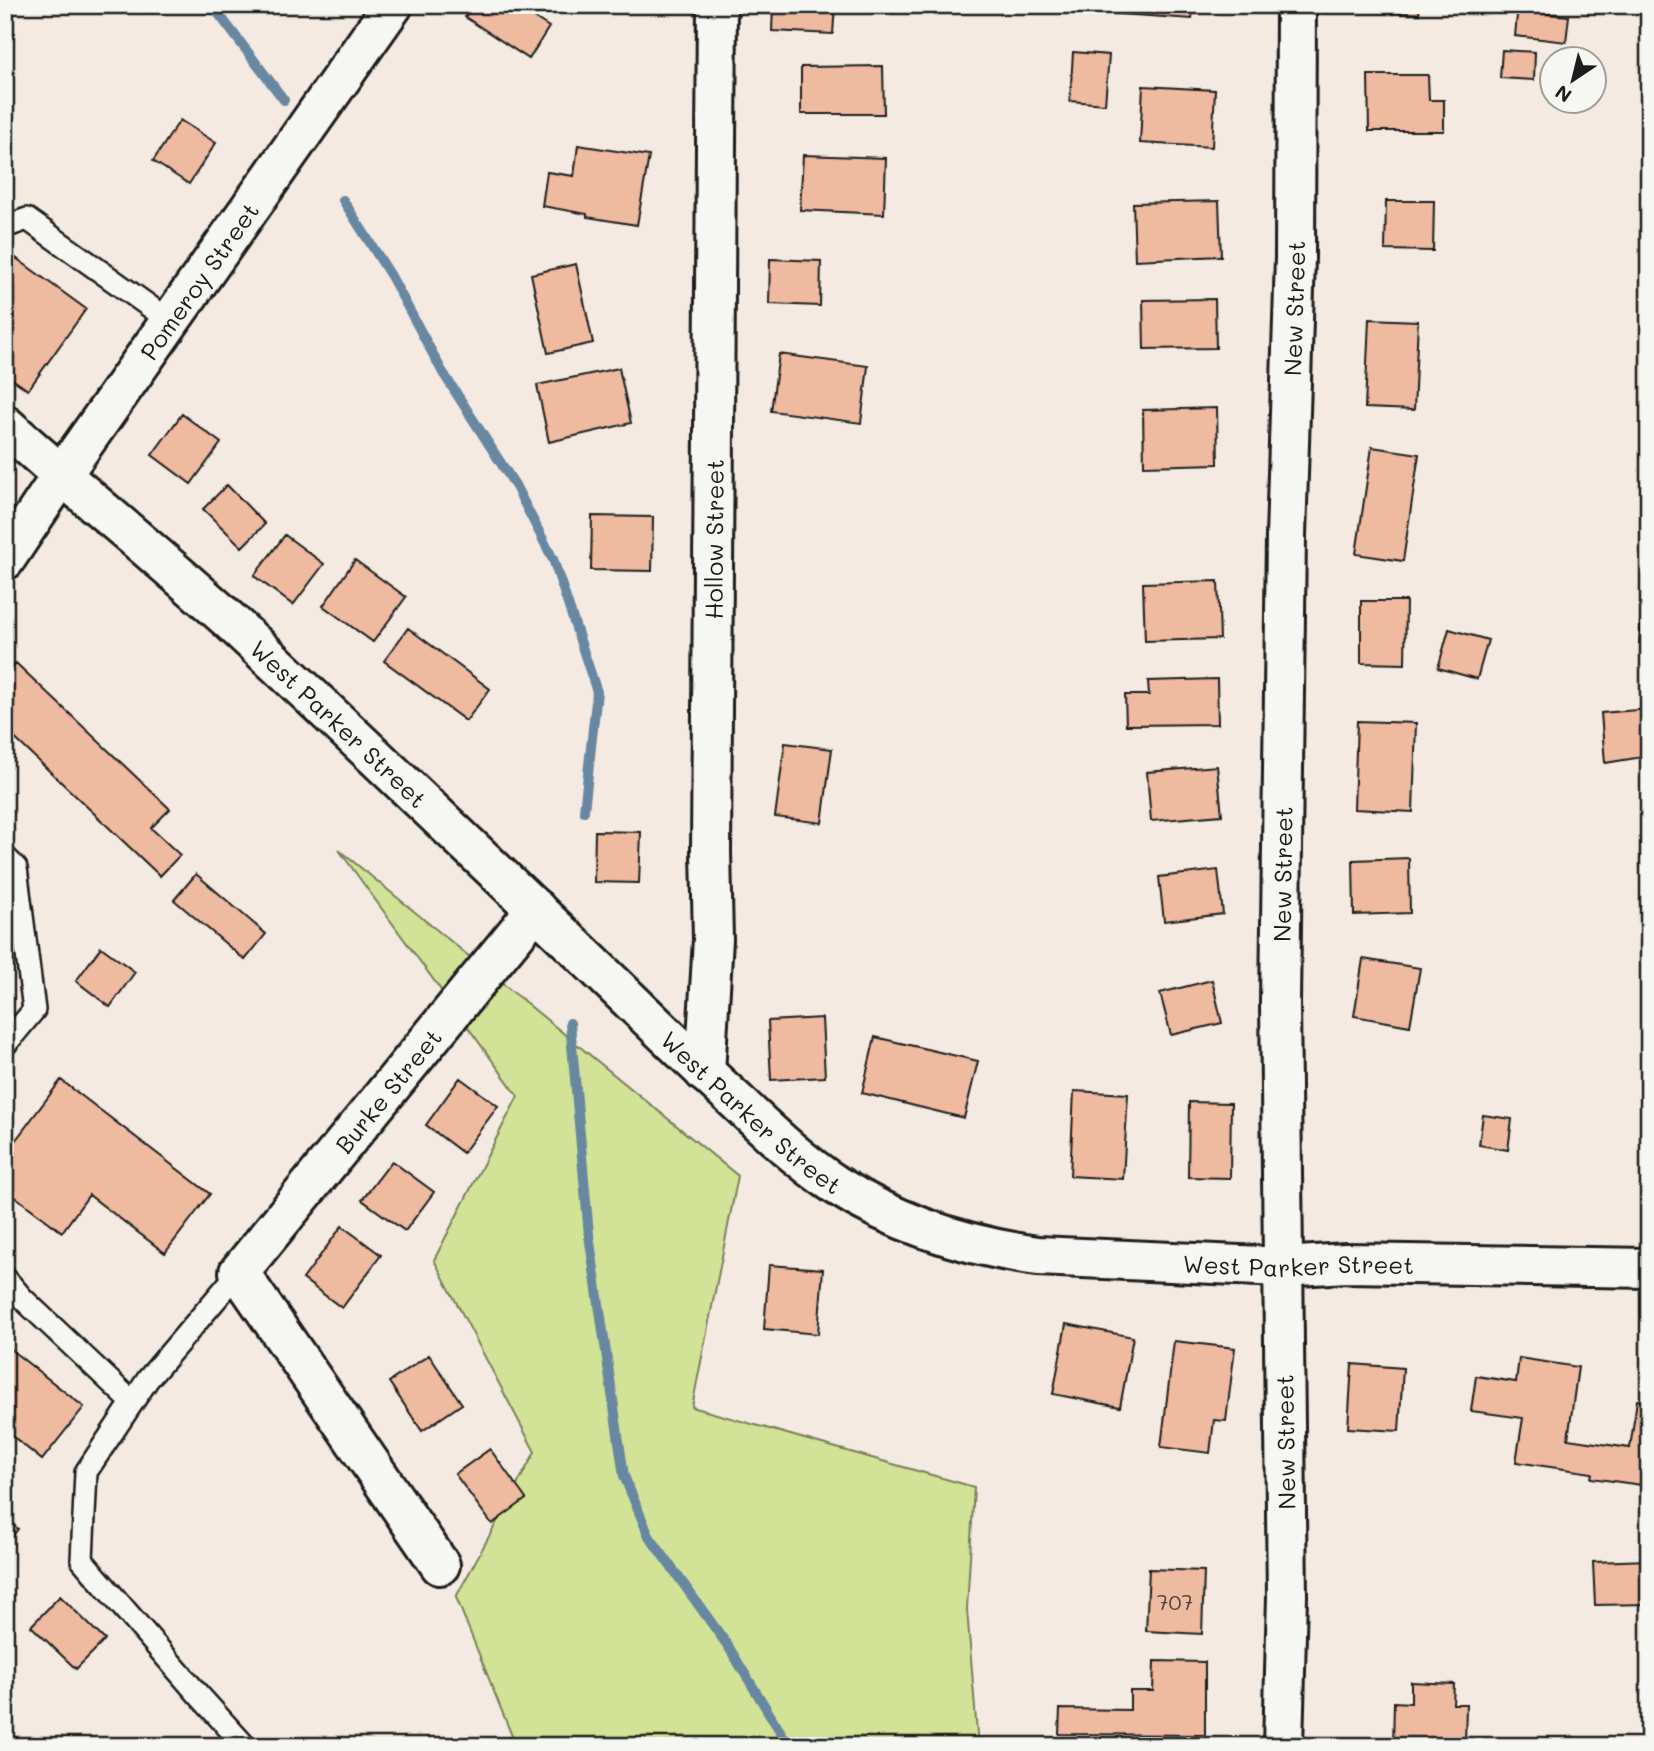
<svg xmlns="http://www.w3.org/2000/svg" width="1654" height="1751" font-family="Mali,sans-serif">
  <style>
    .green { fill: #d2e397; stroke: #77805a; stroke-width: 2 }
    .lines { fill: none; stroke-linecap: round; stroke-linejoin: round }
    .stream { stroke: #6887a1; stroke-width: 10 }
    .building { fill: #eebaa0; stroke: #1c1c1c; stroke-width: 2 }
    .lane-casing { stroke: #1c1c1c; stroke-width: 26 }
    .street-casing { stroke: #1c1c1c; stroke-width: 44 }
    .secondary-casing { stroke: #1c1c1c; stroke-width: 44 }
    .lane { stroke: #f6f6f2; stroke-width: 21 }
    .street { stroke: #f6f6f2; stroke-width: 38 }
    .secondary { stroke: #f6f6f2; stroke-width: 38 }
    .labels { text-anchor: middle; dominant-baseline: central; stroke-width: 7; stroke-linejoin: round; paint-order: stroke }
    .number-label { font-size: 21px; fill: #50443d }
    .street-label { font-size: 24px; fill: #1c1c1c; stroke: #f6f6f2 }
  </style>
  <rect width="100%" height="100%" fill="#f4eae2"/>
  <filter id="ink" filterUnits="userSpaceOnUse"><feTurbulence type="fractalNoise" baseFrequency=".0143" numOctaves="2"/><feDisplacementMap in="SourceGraphic" scale="14" xChannelSelector="R" yChannelSelector="G"/><feConvolveMatrix kernelMatrix="1 2 1 2 8 2 1 2 1" color-interpolation-filters="sRGB"/></filter>
  <g filter="url(#ink)">
    <path class="green" d="M339,850L738,1176L692,1407L974,1487L967,1609L978,1746H516L456,1597L535,1452L434,1260L518,1096Z"/>
    <g class="lines">
      <path class="stream" d="M212,5L284,100
        M343,200L391,276L442,371L515,485L553,559L597,692L584,811
        M570,1023L589,1235L624,1476L649,1536L728,1646L783,1736L787,1746"/>
    </g>
    <path class="building" d="M472,5H544L535,18L549,27L529,59L465,17Z
      M773,5H835L833,34L772,31Z
      M1092,5H1193L1192,19L1091,12Z
      M1363,5H1420L1419,14L1363,11Z
      M1518,5H1540L1539,13L1569,16L1566,42L1515,36Z
      M1502,50L1535,52L1534,80L1500,78Z
      M1073,52L1109,55L1105,104L1070,101Z
      M883,66L884,114H801V67Z
      M1368,75H1428L1429,100H1444V131H1369Z
      M1143,86L1215,90L1212,147L1140,143Z
      M180,120L216,143L189,184L153,161Z
      M578,145L649,156L637,225L587,217V214L542,206L547,172L574,176Z
      M803,155L886,158L884,214L800,210Z
      M1219,201L1221,256L1135,260L1133,203Z
      M1386,201H1434L1433,251L1385,250Z
      M9,253L86,309L28,390L5,374V259Z
      M770,259L821,261L820,306L769,304Z
      M576,264L593,343L548,353L531,274Z
      M1215,299L1216,348L1144,349L1143,300Z
      M1369,319L1418,321L1414,410L1365,408Z
      M779,354L868,366L861,423L771,411Z
      M619,368L631,423L549,442L537,385Z
      M1217,408L1218,464L1144,466L1143,410Z
      M182,414L221,443L191,484L152,455Z
      M1372,447L1419,454L1403,561L1356,554Z
      M227,485L265,524L242,547L203,509Z
      M592,516L653,517L652,571L591,570Z
      M285,535L324,564L293,605L254,576Z
      M355,560L406,597L373,642L323,606Z
      M1218,581L1220,639L1145,641L1143,583Z
      M1644,587L1649,588V644L1639,643Z
      M1361,601H1406L1405,664L1361,663Z
      M408,628L490,689L466,721L384,661Z
      M1449,629L1488,640L1477,679L1438,668Z
      M16,663L170,809L151,828L180,855L160,876L5,729V675Z
      M1217,679L1218,724L1126,725L1125,695H1149L1148,681Z
      M1649,709V756L1605,763L1601,713Z
      M1357,721L1416,723L1413,812L1354,809Z
      M785,743L832,749L822,823L775,817Z
      M1217,766L1222,815L1151,821L1147,772Z
      M595,831L641,832L639,883L594,882Z
      M1409,858L1410,913L1354,915L1353,860Z
      M1218,870L1223,914L1164,921L1159,877Z
      M196,874L266,934L245,960L174,900Z
      M101,947L135,972L110,1007L76,981Z
      M1363,959L1420,968L1410,1026L1354,1016Z
      M1212,980L1222,1023L1171,1035L1160,993Z
      M822,1018L825,1077L771,1080L768,1021Z
      M875,1037L978,1061L964,1118L862,1093Z
      M460,1078L498,1106L463,1153L426,1125Z
      M61,1080L210,1194L165,1253L89,1195L62,1232L5,1189V1152L6,1153Z
      M1074,1091L1128,1094L1123,1179L1070,1176Z
      M1189,1102L1231,1103L1230,1178L1188,1177Z
      M1483,1115L1512,1119L1508,1150L1479,1145Z
      M392,1161L434,1192L405,1231L362,1200Z
      M342,1226L381,1255L342,1308L303,1279Z
      M769,1265L823,1269L818,1334L764,1329Z
      M1066,1324L1133,1337L1120,1407L1053,1394Z
      M1174,1341L1235,1348L1226,1421L1214,1420L1210,1453L1161,1447Z
      M5,1345L84,1407L42,1460L5,1430Z
      M429,1355L462,1404L422,1431L389,1382Z
      M1519,1358L1578,1367L1568,1439L1630,1448L1637,1400L1649,1401V1486L1591,1478L1592,1473L1516,1462L1523,1418L1471,1411L1476,1376L1516,1382Z
      M1352,1364L1403,1368L1399,1431L1348,1428Z
      M490,1449L526,1499L492,1524L455,1474Z
      M5,1519L18,1529L5,1546Z
      M1649,1560V1604L1595,1605L1593,1562Z
      M1149,1569L1204,1571L1202,1634L1146,1631Z
      M60,1596L105,1640L76,1669L31,1626Z
      M1154,1661L1205,1662V1735L1059,1734L1060,1709L1130,1710V1691H1153Z
      M1411,1682L1454,1684L1453,1704H1466L1465,1746H1393L1394,1702L1411,1703Z"/>
    <g class="lines">
      <defs>
        <path id="lane" d="M5,227L27,219L170,321
          M5,857L16,868L34,1010L5,1045
          M239,1272L148,1379L86,1472L82,1560L197,1693L245,1746
          M5,1278L23,1299L132,1402"/>
        <g id="street">
          <path id="s1" d="M705,1073L713,939L711,852L717,5"/>
          <path id="s2" d="M440,1565L239,1272L536,909"/>
          <path id="s3" d="M1283,1746L1287,1596L1280,1003L1286,536L1295,258L1296,5"/>
        </g>
        <g id="secondary">
          <path id="s4" d="M5,425C79,492 156,554 229,620C331,714 432,811 533,907C600,970 665,1036 733,1098C766,1129 798,1160 836,1185C897,1224 967,1246 1038,1256L1283,1267L1346,1263L1649,1268"/>
          <path id="s5" d="M5,560L61,476L393,5"/>
        </g>
      </defs>
      <use href="#lane" class="lane-casing"/>
      <use href="#street" class="street-casing"/>
      <use href="#secondary" class="secondary-casing"/>
      <use href="#lane" class="lane"/>
      <use href="#street" class="street"/>
      <use href="#secondary" class="secondary"/>
    </g>
  </g>
  <g class="labels">
    <g class="number-label">
      <text x="1175" y="1601">707</text>
    </g>
    <g class="street-label">
      <text stroke="none"><textPath href="#s5" startOffset="340">Pomeroy Street</textPath></text>
      <text stroke="none"><textPath href="#s3" startOffset="1438">New Street</textPath></text>
      <text stroke="none"><textPath href="#s1" startOffset="534">Hollow Street</textPath></text>
      <text stroke="none"><textPath href="#s4" startOffset="448">West Parker Street</textPath></text>
      <text stroke="none"><textPath href="#s3" startOffset="872">New Street</textPath></text>
      <text stroke="none"><textPath href="#s2" startOffset="590">Burke Street</textPath></text>
      <text stroke="none"><textPath href="#s4" startOffset="1015">West Parker Street</textPath></text>
      <text stroke="none"><textPath href="#s4" startOffset="1603">West Parker Street</textPath></text>
      <text transform="translate(1285 1442) rotate(-91)">New Street</text>
    </g>
  </g>
  <rect width="1654" height="1751" fill="none" stroke="#f6f6f2" stroke-width="28"/>
  <rect x="14" y="14" width="1626" height="1723" fill="none" stroke="#1c1c1c" stroke-width="2.5" filter="url(#ink)"/>
  <g transform="translate(1573 80) rotate(215)"><circle r="33" fill="#f6f6f2" stroke="#9f9f9c" stroke-width="2"/>
  <path d="M0-5L12 26L0 18L-12 26Z" fill="#1c1c1c"/>
  <text y="-10" font-size="19" font-weight="bold" text-anchor="middle" fill="#1c1c1c">N</text>
  </g>
</svg>
